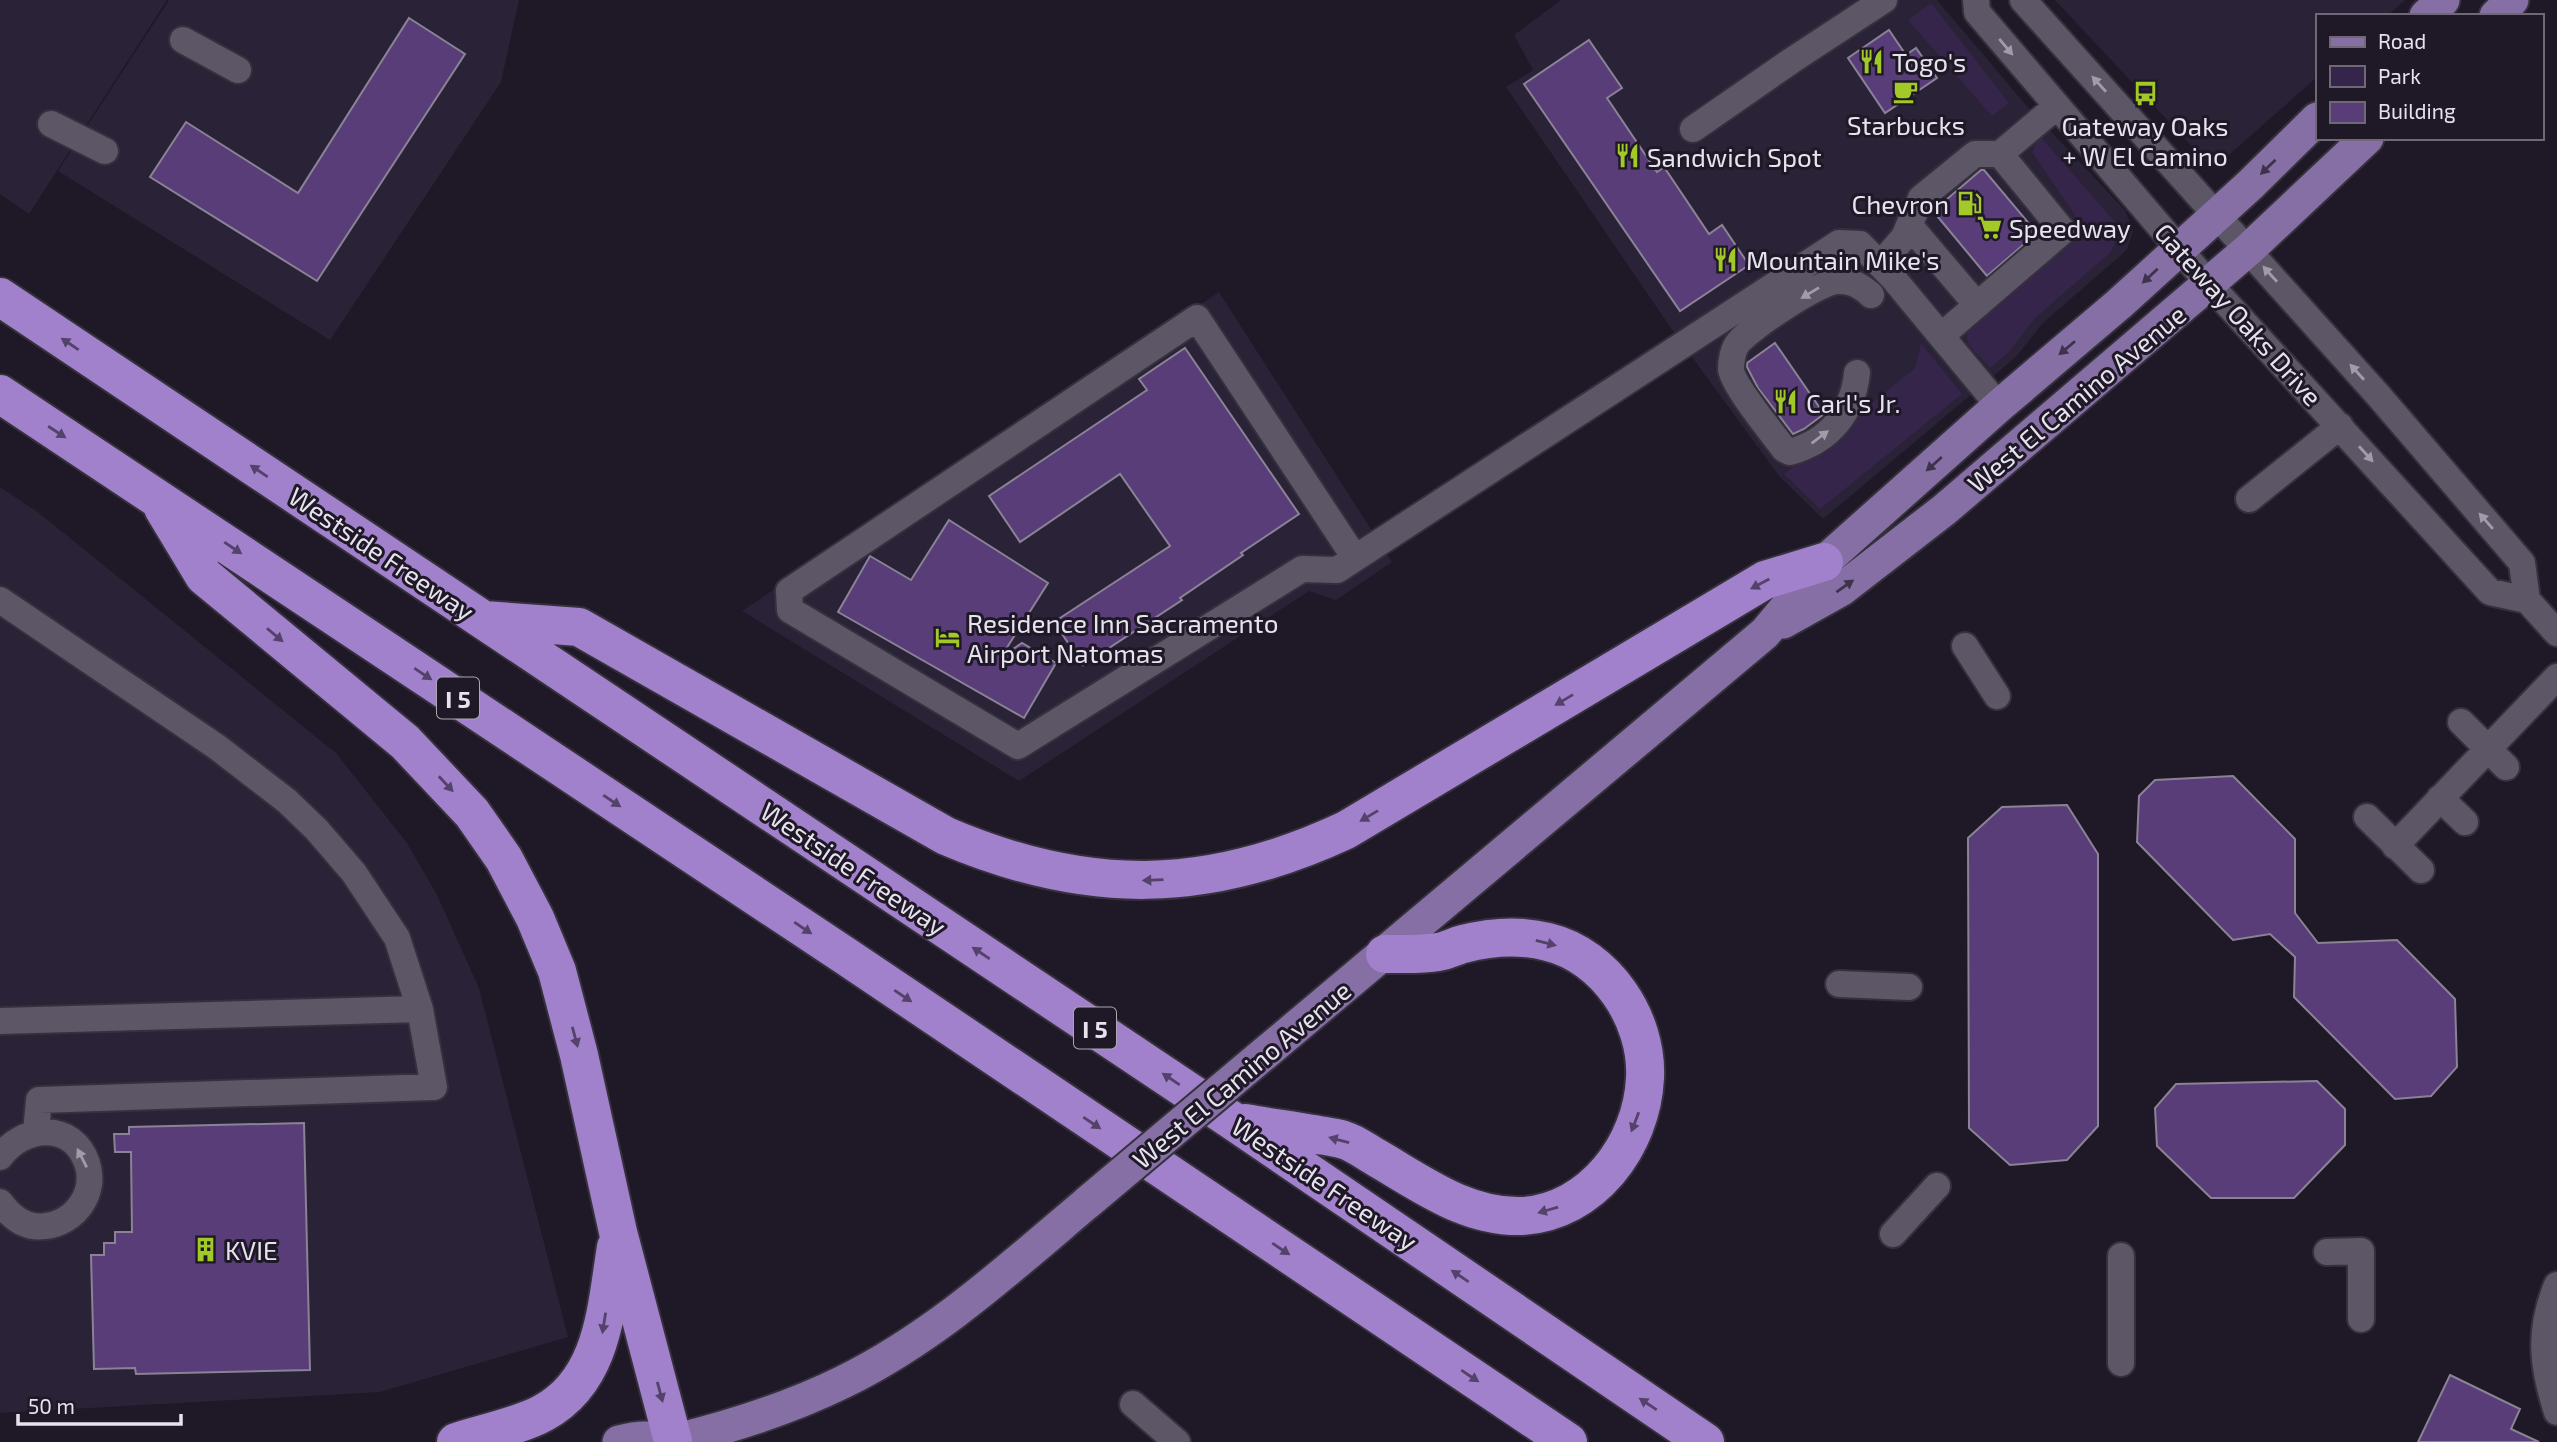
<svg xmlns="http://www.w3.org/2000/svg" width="2557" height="1442" font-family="'Exo 2',sans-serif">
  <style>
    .built { fill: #2a2236 }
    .green { fill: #36254b }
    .building { fill: #583d79; stroke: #8a8395; stroke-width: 2 }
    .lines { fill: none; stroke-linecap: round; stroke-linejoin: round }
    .minor-casing { stroke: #35313c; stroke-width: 30 }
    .major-casing { stroke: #35313c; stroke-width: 37 }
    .highway-casing { stroke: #35313c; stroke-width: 42 }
    .minor { stroke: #5d5667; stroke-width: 26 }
    .major { stroke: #866fa4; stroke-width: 33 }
    .highway { stroke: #a180cc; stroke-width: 38 }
    .major-bridge-casing { stroke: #35313c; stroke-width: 37; stroke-linecap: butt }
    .major-bridge { stroke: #866fa4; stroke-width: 33 }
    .oneway { fill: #a29caa }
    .oneway2 { fill: #3e324c }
    .oneway3 { fill: #534269 }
    .labels { text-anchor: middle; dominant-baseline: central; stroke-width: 6; stroke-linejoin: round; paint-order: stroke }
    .shield { fill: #1f1827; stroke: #aba6b2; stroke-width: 2 }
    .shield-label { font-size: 24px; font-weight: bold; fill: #e7e3ee }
    .poi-label { font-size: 26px; fill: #e7e3ee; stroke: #1f1827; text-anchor: start }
    .street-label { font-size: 26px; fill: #e7e3ee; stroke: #1f1827 }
  </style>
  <rect width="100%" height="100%" fill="#1f1827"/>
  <path class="built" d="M0,0H167L29,214L0,194Z
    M169,0H519L501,82L330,340L58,171Z
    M1561,0H1937L2026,105L2125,210L2133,231L2127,250L2043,323L2016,357L1823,519L1779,476L1675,334L1506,87L1533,70L1514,35Z
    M2055,0H2405L2387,16H2317V77L2213,169Z
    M1219,292L1392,562L1336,600L1309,591L1019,781L742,611Z
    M0,487L39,513L336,753L407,843L437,895L479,988L568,1337L380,1392L0,1413Z"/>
  <path class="green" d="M1931,3L2009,103L1992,116L1908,20Z
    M2040,136L2121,229L2111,252L2035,318L2009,352L1990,368C1975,350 1957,341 1972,317L2076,229L2075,215L2032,152Z
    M1921,343L1962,394L1820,509L1784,474L1915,368Z"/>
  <path class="building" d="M409,18L465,54L317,281L150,177L186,122L298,193Z
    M1889,30L1906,55L1916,48L1937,78L1885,113L1848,58Z
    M1589,40L1622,88L1607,98L1657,172L1664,167L1709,234L1722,225L1749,265L1680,311L1524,84Z
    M1981,170H1984L2037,233L1987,276L1933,211Z
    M1775,343L1824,414L1804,429L1793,434L1758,388L1747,367V363Z
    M1185,348L1299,514L1241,553L1243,555L1180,598L1182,600L1083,665L1054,622L1170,546L1120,474L1020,542L989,496L1147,390L1139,379Z
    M949,520L1048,583L1001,657L1022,643L1056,663L1024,718L838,612L870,556L911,580Z
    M2233,776L2295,839V913L2318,943L2397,940L2455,999L2457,1067L2431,1096L2395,1099L2294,997L2295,957L2270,934L2233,940L2137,842L2139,796L2155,780Z
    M2067,805L2098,854V1126L2067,1160L2010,1165L1969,1128L1968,838L2002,807Z
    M2317,1081L2345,1109V1145L2294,1198H2211L2157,1146L2155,1108L2176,1084Z
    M304,1123L310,1370L136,1374L135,1368L94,1369L91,1255H104V1243H115V1232H132L131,1152H115L114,1134H129V1127Z
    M2450,1375L2520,1409L2511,1429L2539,1442H2418Z"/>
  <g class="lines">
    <defs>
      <path id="minor" d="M1976,0L1977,12L2209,284L2490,592L2527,600
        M2023,0L2378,395L2522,563L2527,600L2557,633
        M183,40L238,70
        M51,124L105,151
        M1693,129L1791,61L1884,0
        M1909,225L1977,305
        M1880,265L1904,237L1921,198L1975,154H2000L2057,106
        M1941,336L2063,231L2000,154
        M1857,373C1853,412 1830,441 1790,452L1784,449C1773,434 1732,384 1731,369C1731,361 1733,349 1738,343C1750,328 1819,282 1837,281C1851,280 1861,286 1871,295
        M2249,499L2340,426
        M1355,558L1197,318L789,591L790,610L1018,746L1302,569L1337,570L1839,243L1860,244L1893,278L1999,406
        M0,600L217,747L287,801L317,830L354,873L397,938L420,1009L434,1087L39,1100L36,1132
        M1965,646L1997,696
        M2461,722L2506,767
        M2440,798L2465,822
        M2367,817L2421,870
        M2395,846L2557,677
        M1839,984L1909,987
        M0,1021L420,1009
        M0,1157C24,1125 72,1121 87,1163C97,1193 75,1223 45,1226C26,1229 11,1217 0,1202
        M1893,1234L1937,1186
        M2327,1252L2361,1251V1319
        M2557,1285C2538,1331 2542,1366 2557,1412
        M2121,1363V1256
        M1133,1404L1177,1442"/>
      <path id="major" d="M2426,16L2443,0
        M2496,16L2512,0
        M1783,622L1842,589L1944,510L2248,250L2367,138
        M1264,1054L1765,633L1824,562L1999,406L2119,304L2250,185L2317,119
        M619,1442C627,1440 637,1438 645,1438C656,1438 667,1442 677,1440C734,1426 790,1408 843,1382C935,1337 1011,1267 1088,1202"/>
      <path id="highway" d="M0,297L1233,1121L1705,1442
        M0,394L847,957L1568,1442
        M163,508L204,576L405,742L472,813L504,859L535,918L557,971L579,1055L618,1232L673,1441
        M484,620L579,627L946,836C1087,896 1207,895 1346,830L1765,580L1824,562
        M1245,1123C1267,1127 1290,1130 1313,1134C1323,1136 1334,1137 1344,1140C1355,1143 1366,1152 1377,1158C1422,1184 1467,1218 1522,1216C1592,1212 1642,1145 1645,1078C1648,1019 1606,956 1548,942C1521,935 1490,937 1463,944C1455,946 1447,951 1438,952C1421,955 1402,954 1385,954
        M456,1442C480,1434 522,1425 543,1413C604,1380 606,1308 616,1247"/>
    </defs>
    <use href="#minor" class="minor-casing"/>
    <use href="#major" class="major-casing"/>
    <use href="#highway" class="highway-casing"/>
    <use href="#minor" class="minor"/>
    <use href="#major" class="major"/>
    <use href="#highway" class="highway"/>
    <defs>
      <path id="major-bridge" d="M1088,1202L1264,1054"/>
    </defs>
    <use href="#major-bridge" class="major-bridge-casing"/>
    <use href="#major-bridge" class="major-bridge"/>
  </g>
  <defs><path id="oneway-solid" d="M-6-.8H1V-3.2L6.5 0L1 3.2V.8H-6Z" transform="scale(1.75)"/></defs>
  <g class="oneway">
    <use href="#oneway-solid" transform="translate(2006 47) rotate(50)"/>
    <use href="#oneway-solid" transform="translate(2099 84) rotate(-132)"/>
    <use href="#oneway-solid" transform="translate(2270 274) rotate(-132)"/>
    <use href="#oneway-solid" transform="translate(1810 293) rotate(149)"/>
    <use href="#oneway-solid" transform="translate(2357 372) rotate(-132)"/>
    <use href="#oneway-solid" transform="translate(1820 437) rotate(-37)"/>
    <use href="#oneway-solid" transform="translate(2366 454) rotate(48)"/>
    <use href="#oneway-solid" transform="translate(2486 521) rotate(-131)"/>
    <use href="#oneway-solid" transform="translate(82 1158) rotate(-117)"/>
  </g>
  <g class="oneway2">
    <use href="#oneway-solid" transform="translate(2268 167) rotate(136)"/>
    <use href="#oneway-solid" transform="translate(2150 276) rotate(137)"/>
    <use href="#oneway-solid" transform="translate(2067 348) rotate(140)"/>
    <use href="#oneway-solid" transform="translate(1934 464) rotate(138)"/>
    <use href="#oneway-solid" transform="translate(1845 586) rotate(-35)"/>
  </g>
  <g class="oneway3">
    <use href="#oneway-solid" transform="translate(70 344) rotate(-146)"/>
    <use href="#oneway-solid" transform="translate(57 432) rotate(33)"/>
    <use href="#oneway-solid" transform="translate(259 471) rotate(-146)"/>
    <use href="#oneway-solid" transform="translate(233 548) rotate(34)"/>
    <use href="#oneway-solid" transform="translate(1760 584) rotate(152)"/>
    <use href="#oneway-solid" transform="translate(275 635) rotate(40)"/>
    <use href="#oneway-solid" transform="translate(423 674) rotate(34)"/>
    <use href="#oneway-solid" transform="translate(1564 700) rotate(149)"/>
    <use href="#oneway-solid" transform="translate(446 784) rotate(47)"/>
    <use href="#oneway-solid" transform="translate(612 801) rotate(34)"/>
    <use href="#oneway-solid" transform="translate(1369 816) rotate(149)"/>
    <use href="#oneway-solid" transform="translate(1153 880) rotate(178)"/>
    <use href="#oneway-solid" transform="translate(803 928) rotate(34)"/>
    <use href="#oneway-solid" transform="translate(1546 943) rotate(14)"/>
    <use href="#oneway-solid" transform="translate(981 953) rotate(-146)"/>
    <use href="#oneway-solid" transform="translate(903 996) rotate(34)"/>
    <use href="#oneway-solid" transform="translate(575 1037) rotate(75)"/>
    <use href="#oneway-solid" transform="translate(1171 1079) rotate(-146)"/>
    <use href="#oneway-solid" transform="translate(1635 1122) rotate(111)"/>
    <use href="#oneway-solid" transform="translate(1092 1123) rotate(34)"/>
    <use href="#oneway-solid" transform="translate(1339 1140) rotate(-165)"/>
    <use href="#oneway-solid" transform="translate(1548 1210) rotate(164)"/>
    <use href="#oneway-solid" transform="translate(1281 1249) rotate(34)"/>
    <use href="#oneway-solid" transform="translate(1460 1276) rotate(-146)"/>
    <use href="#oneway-solid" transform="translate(604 1323) rotate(99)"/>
    <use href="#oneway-solid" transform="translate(1470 1376) rotate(34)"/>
    <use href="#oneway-solid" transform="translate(660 1392) rotate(75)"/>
    <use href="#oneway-solid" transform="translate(1648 1404) rotate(-146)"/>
  </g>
  <defs>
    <symbol id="restaurant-bare" viewBox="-9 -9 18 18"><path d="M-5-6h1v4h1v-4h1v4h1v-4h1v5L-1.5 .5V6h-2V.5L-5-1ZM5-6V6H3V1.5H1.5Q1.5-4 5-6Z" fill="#a2c928" stroke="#1f1827" stroke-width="2.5" paint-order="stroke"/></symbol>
    <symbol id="cafe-bare" viewBox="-9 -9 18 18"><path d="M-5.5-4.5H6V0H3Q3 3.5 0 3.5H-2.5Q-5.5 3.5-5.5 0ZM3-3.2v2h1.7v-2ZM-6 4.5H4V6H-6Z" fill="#a2c928" stroke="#1f1827" stroke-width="2.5" paint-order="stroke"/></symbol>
    <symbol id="bus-bare" viewBox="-9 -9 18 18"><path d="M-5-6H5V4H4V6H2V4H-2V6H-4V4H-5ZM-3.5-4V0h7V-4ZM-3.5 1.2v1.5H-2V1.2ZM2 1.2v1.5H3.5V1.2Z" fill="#a2c928" stroke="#1f1827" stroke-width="2.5" paint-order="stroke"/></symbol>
    <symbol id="fuel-bare" viewBox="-9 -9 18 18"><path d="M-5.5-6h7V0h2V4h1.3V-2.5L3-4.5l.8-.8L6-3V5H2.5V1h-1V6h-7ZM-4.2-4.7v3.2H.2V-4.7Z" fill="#a2c928" stroke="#1f1827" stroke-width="2.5" paint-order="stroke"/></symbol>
    <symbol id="supermarket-bare" viewBox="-9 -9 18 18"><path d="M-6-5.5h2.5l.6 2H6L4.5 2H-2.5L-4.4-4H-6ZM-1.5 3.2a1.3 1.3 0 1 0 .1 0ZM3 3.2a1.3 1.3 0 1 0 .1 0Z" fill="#a2c928" stroke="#1f1827" stroke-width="2.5" paint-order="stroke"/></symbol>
    <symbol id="hotel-bare" viewBox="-9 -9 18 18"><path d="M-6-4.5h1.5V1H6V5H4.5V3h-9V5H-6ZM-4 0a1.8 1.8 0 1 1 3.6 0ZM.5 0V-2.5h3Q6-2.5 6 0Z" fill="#a2c928" stroke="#1f1827" stroke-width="2.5" paint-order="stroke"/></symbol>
    <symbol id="building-bare" viewBox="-9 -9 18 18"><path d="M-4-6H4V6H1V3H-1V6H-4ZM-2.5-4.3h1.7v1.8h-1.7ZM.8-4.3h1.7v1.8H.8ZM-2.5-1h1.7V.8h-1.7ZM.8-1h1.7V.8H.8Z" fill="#a2c928" stroke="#1f1827" stroke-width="2.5" paint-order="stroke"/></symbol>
  </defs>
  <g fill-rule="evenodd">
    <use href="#restaurant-bare" x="1854" y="44" width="35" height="35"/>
    <use href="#cafe-bare" x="1888" y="74" width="35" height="35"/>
    <use href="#bus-bare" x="2128" y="76" width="35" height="35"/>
    <use href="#restaurant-bare" x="1610" y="138" width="35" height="35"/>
    <use href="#fuel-bare" x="1952" y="186" width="35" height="35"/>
    <use href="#supermarket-bare" x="1972" y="210" width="35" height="35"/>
    <use href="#restaurant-bare" x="1708" y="242" width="35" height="35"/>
    <use href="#restaurant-bare" x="1768" y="384" width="35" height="35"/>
    <use href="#hotel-bare" x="930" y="620" width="35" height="35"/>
    <use href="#building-bare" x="188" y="1232" width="35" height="35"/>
  </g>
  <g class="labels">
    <g class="shield">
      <rect x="437" y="677.5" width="42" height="41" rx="5"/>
      <rect x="1074" y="1007.5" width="42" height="41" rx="5"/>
    </g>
    <g class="shield-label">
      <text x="458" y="698">I 5</text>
      <text x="1095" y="1028">I 5</text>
    </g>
    <g class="poi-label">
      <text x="1892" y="61">Togo's</text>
      <text x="1906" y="124" text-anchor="middle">Starbucks</text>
      <text x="2145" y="125" text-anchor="middle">Gateway Oaks<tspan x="2145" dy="30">+ W El Camino</tspan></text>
      <text x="1647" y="156">Sandwich Spot</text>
      <text x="1949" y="203" text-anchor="end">Chevron</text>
      <text x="2009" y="227">Speedway</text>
      <text x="1746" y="259">Mountain Mike's</text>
      <text x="1806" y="402">Carl's Jr.</text>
      <text x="967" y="622">Residence Inn Sacramento<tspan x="967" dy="30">Airport Natomas</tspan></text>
      <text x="225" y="1249">KVIE</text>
    </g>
    <g class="street-label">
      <text transform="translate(2239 314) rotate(48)">Gateway Oaks Drive</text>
      <text transform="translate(2076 398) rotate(-40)">West El Camino Avenue</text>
      <text transform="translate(382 553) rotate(34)">Westside Freeway</text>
      <text transform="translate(854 868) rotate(34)">Westside Freeway</text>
      <text transform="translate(1241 1074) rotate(-40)">West El Camino Avenue</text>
      <text transform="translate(1325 1183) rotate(34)">Westside Freeway</text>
    </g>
  </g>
  <rect x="2316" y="14" width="228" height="126" fill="#1f1827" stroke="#6f6977" stroke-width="2"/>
  <rect x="2330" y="37" width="35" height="10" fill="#866fa4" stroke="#6f6977" stroke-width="2"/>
  <text x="2378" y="49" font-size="21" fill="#e7e3ee">Road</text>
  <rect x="2330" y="66" width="35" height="21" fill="#36254b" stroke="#6f6977" stroke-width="2"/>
  <text x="2378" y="84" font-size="21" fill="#e7e3ee">Park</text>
  <rect x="2330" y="102" width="35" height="21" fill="#583d79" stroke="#6f6977" stroke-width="2"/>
  <text x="2378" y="119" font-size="21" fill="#e7e3ee">Building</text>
  <path d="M18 1414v10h163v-10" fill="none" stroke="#e7e3ee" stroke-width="3.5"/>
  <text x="28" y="1414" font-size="21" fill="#e7e3ee" stroke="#1f1827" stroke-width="5" paint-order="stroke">50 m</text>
</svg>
